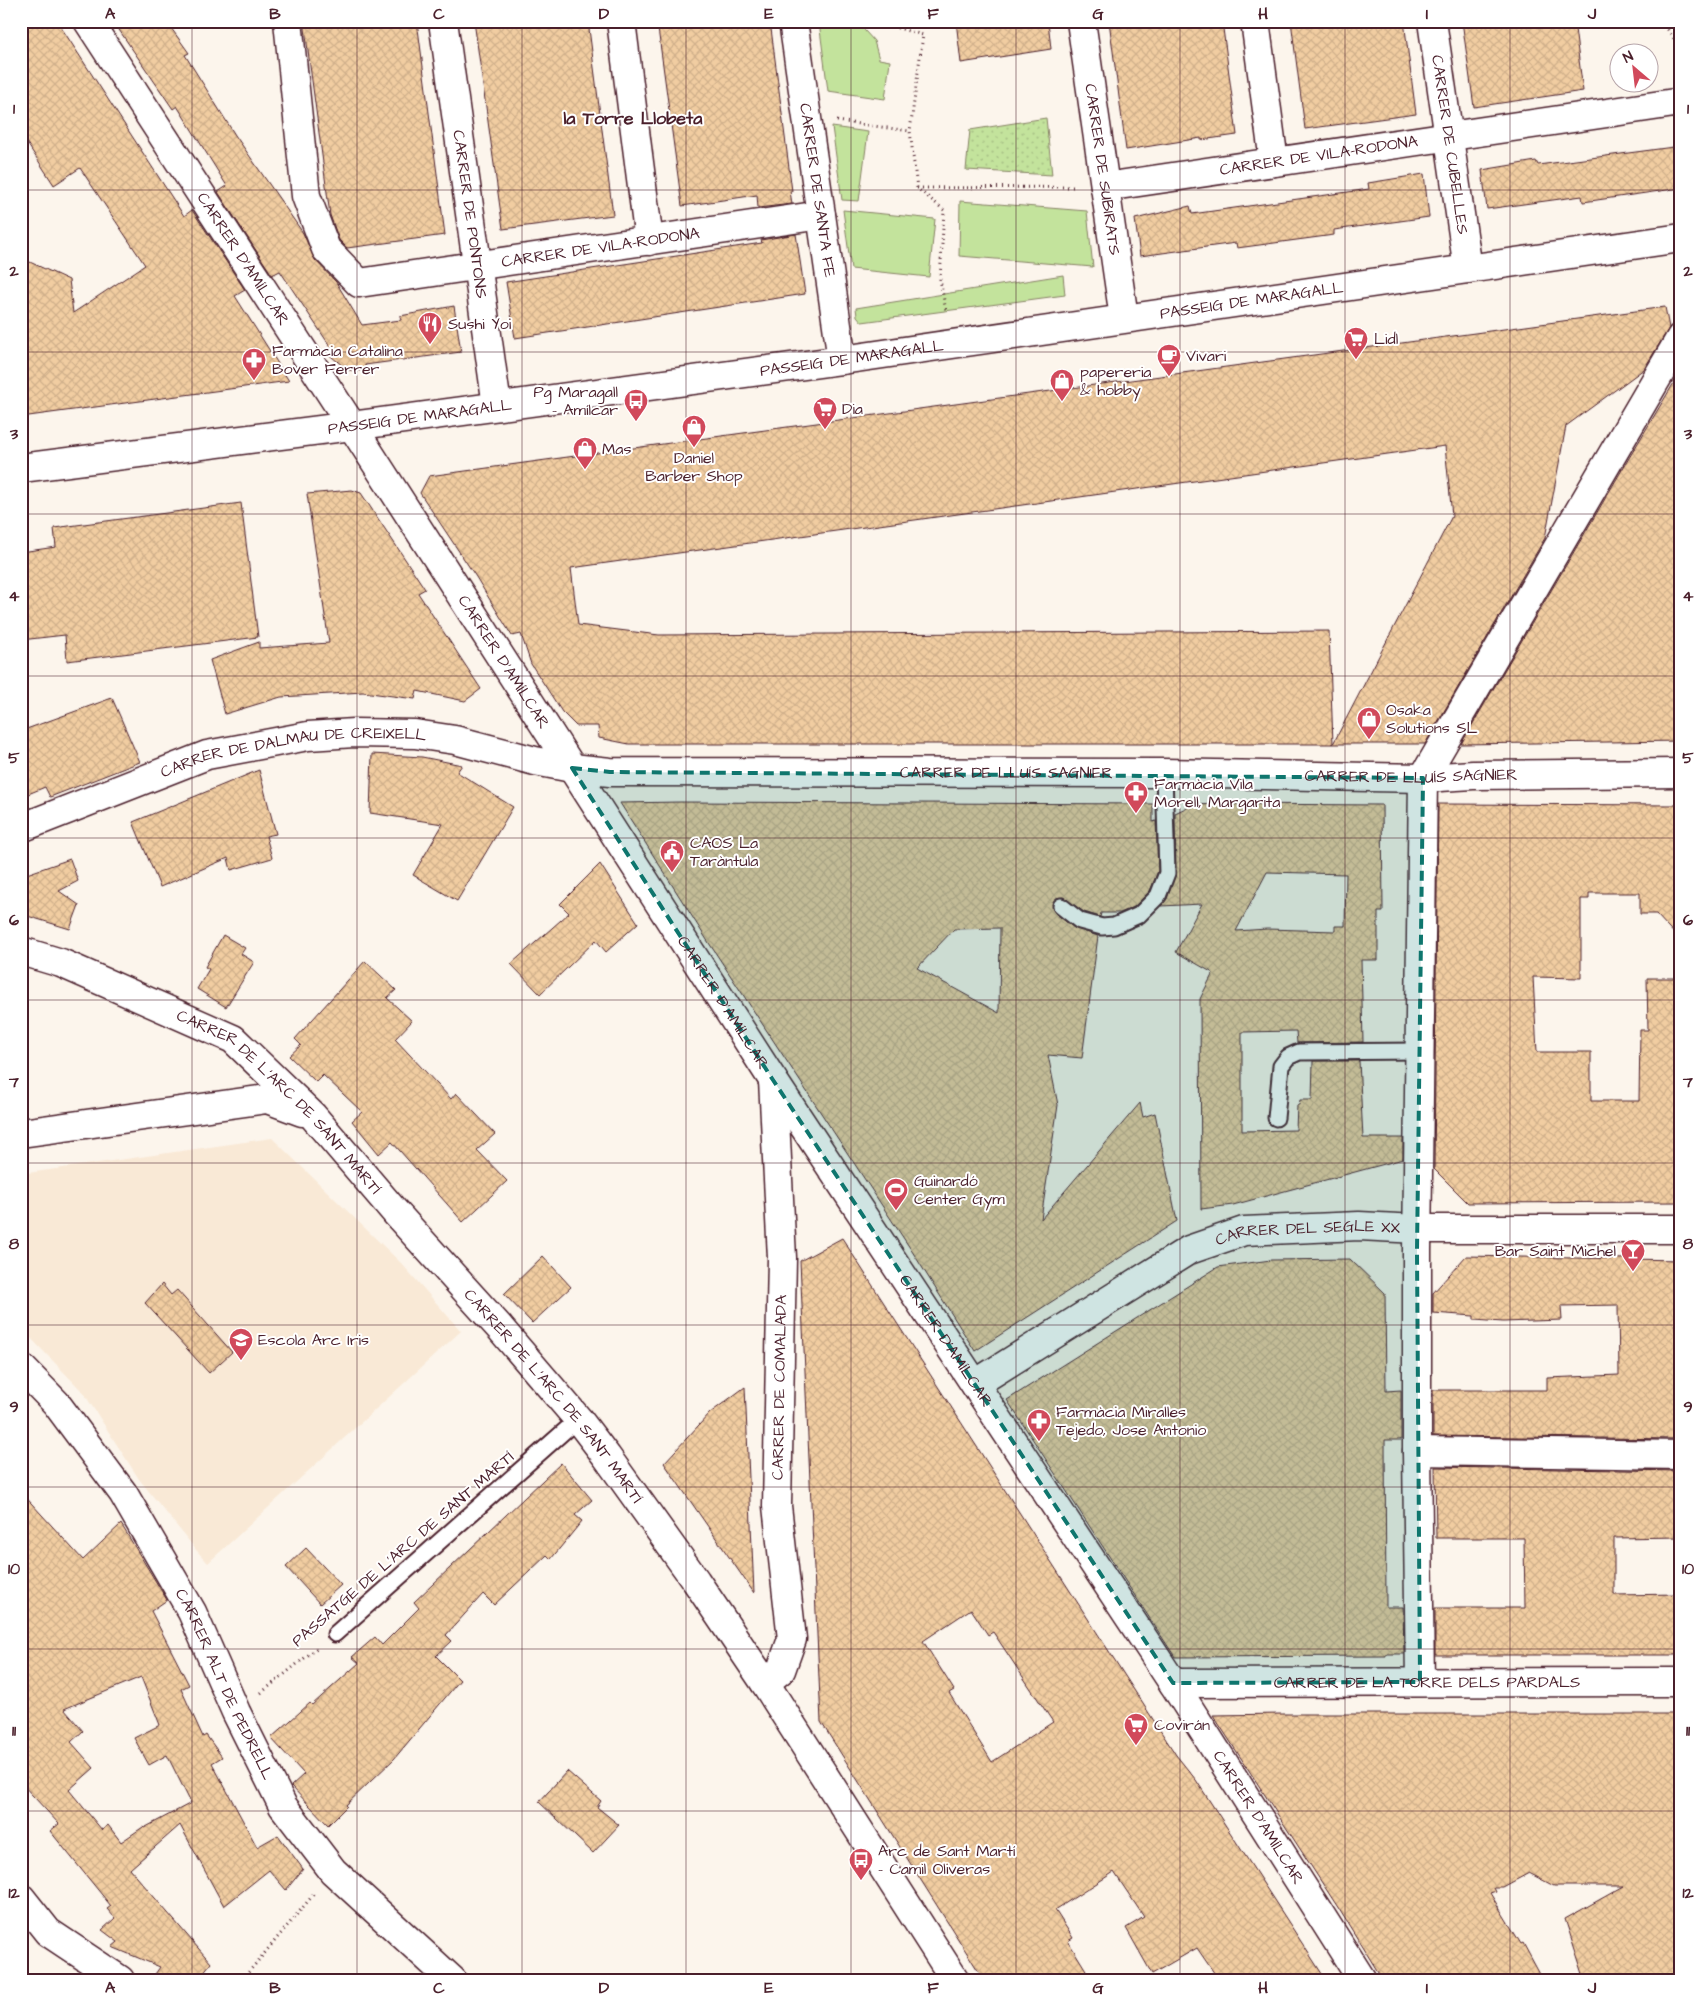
<svg xmlns="http://www.w3.org/2000/svg" width="1702" height="2001" font-family="'Architects Daughter',sans-serif">
  <style>
    .built { fill: #f9e9d6 }
    .grass { fill: #c3e39c; stroke: #868164 }
    .park { fill: url(#park-dots); stroke: #868164 }
    .building { fill: url(#building-cross-hatch); stroke: #4a1f2b; fill-rule: evenodd }
    .lines { fill: none; stroke-linecap: round; stroke-linejoin: round }
    .lane-casing { stroke: #4a1f2b; stroke-width: 19 }
    .street-casing { stroke: #4a1f2b; stroke-width: 31 }
    .secondary-casing { stroke: #4a1f2b; stroke-width: 31 }
    .path { stroke: #4a1f2b; stroke-width: 3; stroke-dasharray: 1 4; stroke-linecap: butt }
    .lane { stroke: #fff; stroke-width: 15 }
    .street { stroke: #fff; stroke-width: 28 }
    .secondary { stroke: #fff; stroke-width: 28 }
    .marked { fill: #0f766e; fill-opacity: 0.2; stroke: #0f766e; stroke-width: 4; stroke-dasharray: 10 6; stroke-linejoin: round }
    .grid { fill: none; stroke: #4a1f2b; stroke-width: 1; stroke-opacity: 0.55 }
    .labels { text-anchor: middle; dominant-baseline: central; stroke-width: 4; stroke-linejoin: round; paint-order: stroke }
    .street-label { font-size: 16px; fill: #4a1f2b; stroke: #fff }
    .poi-label { font-size: 16px; fill: #4a1f2b; stroke: #fff; text-anchor: start }
    .neighbourhood-label { font-size: 18px; font-weight: bold; fill: #4a1f2b; stroke: #fff }
    .neatline { fill: none; stroke: #4a1f2b; stroke-width: 2 }
    .grid-label { font-size: 16px; text-anchor: middle; font-weight: bold; fill: #4a1f2b }
  </style>
  <defs>
    <pattern id="park-dots" width="8" height="8" patternUnits="userSpaceOnUse" patternTransform="scale(1.25)"><rect width="8" height="8" fill="#c3e39c"/><path d="M2 2h.1M6 6h.1" fill="none" stroke="#a9c287" stroke-width="1.8" stroke-linecap="round"/></pattern>
    <pattern id="building-cross-hatch" width="8" height="8" patternUnits="userSpaceOnUse" patternTransform="scale(1.25)"><rect width="8" height="8" fill="#f1cda1"/><path d="M0 0l8 8M0 8l8-8" fill="none" stroke="#d0b08b"/></pattern>
  </defs>
  <rect width="100%" height="100%" fill="#fcf5ec"/>
  <filter id="ink" filterUnits="userSpaceOnUse"><feTurbulence type="fractalNoise" baseFrequency=".02" numOctaves="2"/><feDisplacementMap in="SourceGraphic" scale="10" xChannelSelector="R" yChannelSelector="G"/><feConvolveMatrix kernelMatrix="1 2 1 2 8 2 1 2 1" color-interpolation-filters="sRGB"/></filter>
  <g filter="url(#ink)">
    <path class="built" d="M272,1138L402,1264L461,1331L208,1563L197,1551L139,1479L83,1392L21,1328V1174Z"/>
    <path class="grass" d="M856,21L874,41L879,59L890,61L885,99L828,91L819,22Z
      M832,127L868,132L859,201L842,200Z
      M960,201L1087,211L1093,267L959,256Z
      M843,210L935,219L929,277L851,269Z
      M1063,275L1065,295L862,322L857,316L856,308Z"/>
    <path class="park" d="M1046,118L1052,175L966,170L970,130Z"/>
    <path class="building" d="M21,21H57L184,216L192,210L245,290L235,296L289,381L21,417V258L69,280L73,313L145,265L80,168L54,185L21,134Z
      M113,21H166L189,53L185,55L235,135L303,233L315,260L336,282L362,325L401,320L400,316L454,306L461,352L365,365L366,371L348,370L327,353L332,349L280,271L272,275L218,192L227,186L177,106L173,109Z
      M304,21H417L445,235L347,248L339,240L330,215Z
      M474,21H588L613,215L503,229Z
      M657,21H770L792,191H790L792,204L758,208L757,195L682,206Z
      M956,21H1048L1051,49L961,63Z
      M1109,21H1222L1237,135L1201,140V138L1126,150Z
      M1291,21H1404L1416,114L1305,129Z
      M1462,21H1574L1583,91L1474,107Z
      M1681,146V188L1583,202L1582,196L1487,209L1482,170L1536,161L1538,165Z
      M1424,174L1429,217L1334,230V235L1237,248L1236,243L1140,256L1135,219L1190,206L1192,214L1369,189L1368,183Z
      M796,234L805,294L515,338L506,282L762,243L761,240Z
      M1665,307L1669,328L1644,369L1566,426L1545,538L1425,744H629L599,738L598,726H576L562,712L531,664L521,634L512,636L476,577L420,493L429,476ZM1445,446L1452,516L1333,744L1329,631L659,635L578,625L571,568Z
      M1681,371V741L1461,744L1626,463Z
      M352,490L361,493L425,589L418,593L481,689L465,701L417,691L415,699L363,692L281,697L225,714L210,660L259,642V648L329,643L307,494Z
      M241,503L258,637L67,661L65,635L21,640V552L56,547L54,528Z
      M112,698L140,762L50,797L45,787L21,797V731Z
      M372,754L422,757L462,765L457,772L513,807L457,901L413,875L443,824L370,813Z
      M259,770L276,834L266,836L272,858L231,870L228,858L160,887L133,822Z
      M680,802L1153,804V822L1156,821L1158,871L1150,891L1134,907L1120,913H1101L1100,917L1084,912L1063,897L1057,898L1052,904L1055,913L1074,928L1098,936L1082,1058L1048,1055L1058,1105L1041,1219L1140,1103L1143,1117L1155,1113L1177,1221L975,1351L910,1248L707,940L620,803ZM1000,928L999,1013L917,968L954,929Z
      M1221,804L1382,805L1383,912H1378V960H1361L1363,1042L1297,1043L1296,1031L1242,1032V1131L1296,1130L1297,1105H1299L1300,1100H1312L1313,1061H1359L1363,1138H1403V1159L1233,1205L1201,1209L1200,999L1213,973L1176,952L1202,904L1161,906L1167,899L1176,873L1175,813L1192,805ZM1267,872L1346,874L1345,926H1335V931L1267,929L1236,931Z
      M1438,804L1681,805V941L1656,914H1640V893H1589V899H1581V978L1533,977L1537,1052H1591V1101H1639L1640,1030H1648L1647,978H1681V1202L1468,1203L1434,1169Z
      M70,859L78,881L59,891L79,905L70,929L21,914V876Z
      M600,864L638,923L606,952L596,940L540,994L511,964L569,913L560,904Z
      M223,935L245,948L241,954L254,962L226,1007L197,989L209,969L205,967Z
      M365,961L396,990L387,998L412,1021L395,1039L451,1099L456,1093L495,1134L477,1150L507,1181L463,1222L392,1142L379,1154L352,1121L362,1112L323,1075L316,1082L289,1056L301,1045L295,1039Z
      M842,1238L1176,1755L1196,1780L1326,1980H1219L1197,1948L1152,1974L1126,1928L1144,1917L1114,1872L1055,1910L1073,1938L1068,1941L1092,1980H984L821,1722L800,1261ZM971,1609L988,1635L993,1632L1053,1722L992,1762L949,1693L954,1690L923,1641Z
      M543,1256L571,1287L532,1323L504,1294Z
      M1466,1256L1681,1260V1324H1676L1677,1378L1681,1377V1439L1433,1436V1390H1547V1378L1619,1375L1618,1305L1561,1306L1562,1320L1503,1322L1474,1320V1316L1433,1313V1293Z
      M1350,1259L1385,1293L1386,1391L1401,1390V1440H1385L1386,1607H1403L1404,1654H1386V1656L1175,1657L1007,1400L1218,1267L1271,1260Z
      M162,1284L171,1295L177,1290L232,1352L209,1373L145,1303Z
      M745,1387L754,1593L664,1463L710,1413Z
      M561,1463L592,1500L575,1515L582,1521L551,1559L547,1555L494,1605L483,1594L446,1635L452,1641L436,1656L460,1680L394,1759L346,1805L347,1806L328,1825L291,1786L304,1774L271,1738L310,1703L312,1705L359,1663L352,1657L375,1637L382,1645L419,1608L414,1602Z
      M1435,1467L1681,1471V1537L1614,1538V1595L1681,1594V1655H1435V1608H1525L1524,1538H1436Z
      M21,1492L83,1560L121,1524L167,1600L151,1611L189,1685L181,1689L203,1737L206,1735L222,1757L212,1763L257,1847L278,1835L303,1869L286,1890L269,1870L224,1906L180,1825L130,1869L211,1963L197,1980H151L160,1967L112,1947L118,1942L102,1930L115,1918L107,1909L111,1906L50,1831L59,1824L21,1783ZM141,1677L160,1725L134,1738L149,1765L167,1755L191,1803L144,1828L143,1827L121,1842L108,1825L102,1830L69,1790L94,1768L71,1742L83,1731L64,1709Z
      M306,1548L341,1585L320,1604L286,1567Z
      M1284,1714H1681V1980H1585L1565,1919L1624,1886H1554L1529,1873L1503,1887H1494L1496,1891L1490,1893L1521,1944L1523,1943L1543,1980H1383L1339,1909L1213,1715Z
      M567,1771L601,1801L597,1807L619,1825L593,1853L539,1802Z"/>
    <g class="lines">
      <defs>
        <path id="lane" d="M1061,906L1080,921L1102,927L1114,926L1139,915L1158,896L1167,873L1164,773
          M1276,1118L1281,1066L1288,1057L1299,1052L1420,1051
          M335,1634L578,1419"/>
        <g id="street">
          <path id="s1" d="M88,21L352,426L773,1080L1173,1683L1362,1980"/>
          <path id="s2" d="M288,21L306,196L326,249L359,283L821,215"/>
          <path id="s3" d="M443,21L497,406"/>
          <path d="M621,21L649,241"/>
          <path id="s4" d="M793,21L842,360"/>
          <path id="s5" d="M1081,21L1124,318"/>
          <path d="M1255,21L1274,162"/>
          <path id="s6" d="M1432,21L1468,269"/>
          <path id="s7" d="M1105,187L1681,102"/>
          <path id="s8" d="M21,828L207,755L308,736L354,733L415,734L455,740L535,761L572,768L610,772L1164,773L1423,778L1473,775L1681,773"/>
          <path id="s9" d="M21,951L61,963L233,1039L313,1116L395,1212L500,1328L578,1419L607,1457L696,1581L765,1683L955,1980"/>
          <path d="M21,1133L267,1099L302,1112"/>
          <path id="s10" d="M21,1367L56,1403L123,1493L192,1612L236,1712L283,1806L333,1871L452,1980"/>
          <path id="s11" d="M975,1384L1189,1250L1244,1231L1359,1226L1418,1229H1681"/>
          <path d="M1417,1451L1681,1455"/>
          <path d="M1420,1682L1417,1451V1251L1423,778L1681,337"/>
          <path id="s12" d="M765,1683L781,1670L792,1639L777,1506L782,1258L773,1080"/>
          <path id="s13" d="M1173,1683L1681,1682"/>
          <path d="M21,1898L48,1932L120,1980"/>
        </g>
        <g id="secondary">
          <path id="s14" d="M21,468L352,426L842,360L1681,238"/>
        </g>
      </defs>
      <use href="#lane" class="lane-casing"/>
      <use href="#street" class="street-casing"/>
      <use href="#secondary" class="secondary-casing"/>
      <path class="path" d="M873,21L923,35L910,131L917,188L944,210L940,279L946,311
        M1662,21L1681,49
        M837,121L910,131
        M917,188L1076,187
        M261,1693L317,1648
        M242,1980L314,1894"/>
      <use href="#lane" class="lane"/>
      <use href="#street" class="street"/>
      <use href="#secondary" class="secondary"/>
    </g>
  </g>
  <path class="marked" d="M572,768L610,772L1423,778L1417,1251L1420,1682L1173,1683L773,1080Z"/>
  <path class="grid" d="M192,21V1980M357,21V1980M522,21V1980M686,21V1980M851,21V1980M1016,21V1980M1180,21V1980M1345,21V1980M1510,21V1980M21,190H1681M21,352H1681M21,514H1681M21,676H1681M21,838H1681M21,1000H1681M21,1163H1681M21,1325H1681M21,1487H1681M21,1649H1681M21,1811H1681"/>
  <defs>
    <symbol id="restaurant-pin" viewBox="-11 -11 22 30"><path d="M0 17L-7.5 6A9.5 9.5 0 1 1 7.5 6Z" fill="#d1495b" stroke="#fff"/><path d="M-5-6h1v4h1v-4h1v4h1v-4h1v5L-1.5 .5V6h-2V.5L-5-1ZM5-6V6H3V1.5H1.5Q1.5-4 5-6Z" fill="#fff"/></symbol>
    <symbol id="supermarket-pin" viewBox="-11 -11 22 30"><path d="M0 17L-7.5 6A9.5 9.5 0 1 1 7.5 6Z" fill="#d1495b" stroke="#fff"/><path d="M-6-5.5h2.5l.6 2H6L4.5 2H-2.5L-4.4-4H-6ZM-1.5 3.2a1.3 1.3 0 1 0 .1 0ZM3 3.2a1.3 1.3 0 1 0 .1 0Z" fill="#fff"/></symbol>
    <symbol id="cafe-pin" viewBox="-11 -11 22 30"><path d="M0 17L-7.5 6A9.5 9.5 0 1 1 7.5 6Z" fill="#d1495b" stroke="#fff"/><path d="M-5.5-4.5H6V0H3Q3 3.5 0 3.5H-2.5Q-5.5 3.5-5.5 0ZM3-3.2v2h1.7v-2ZM-6 4.5H4V6H-6Z" fill="#fff"/></symbol>
    <symbol id="pharmacy-pin" viewBox="-11 -11 22 30"><path d="M0 17L-7.5 6A9.5 9.5 0 1 1 7.5 6Z" fill="#d1495b" stroke="#fff"/><path d="M-2-6h4v4h4v4h-4v4h-4v-4h-4v-4h4Z" fill="#fff"/></symbol>
    <symbol id="shop-pin" viewBox="-11 -11 22 30"><path d="M0 17L-7.5 6A9.5 9.5 0 1 1 7.5 6Z" fill="#d1495b" stroke="#fff"/><path d="M-5-2.5h2.3a2.7 3.5 0 0 1 5.4 0H5L5.5 6h-11ZM-1.5-2.5h3a1.5 2.3 0 0 0-3 0Z" fill="#fff"/></symbol>
    <symbol id="bus-pin" viewBox="-11 -11 22 30"><path d="M0 17L-7.5 6A9.5 9.5 0 1 1 7.5 6Z" fill="#d1495b" stroke="#fff"/><path d="M-5-6H5V4H4V6H2V4H-2V6H-4V4H-5ZM-3.5-4V0h7V-4ZM-3.5 1.2v1.5H-2V1.2ZM2 1.2v1.5H3.5V1.2Z" fill="#fff"/></symbol>
    <symbol id="civic-pin" viewBox="-11 -11 22 30"><path d="M0 17L-7.5 6A9.5 9.5 0 1 1 7.5 6Z" fill="#d1495b" stroke="#fff"/><path d="M-.6-6.5H3V-4.5H.6V-3L4-1V1h2V6H-6V1h2V-1L-.6-3ZM-1.2 2.5V6h2.4V2.5Z" fill="#fff"/></symbol>
    <symbol id="stadium-pin" viewBox="-11 -11 22 30"><path d="M0 17L-7.5 6A9.5 9.5 0 1 1 7.5 6Z" fill="#d1495b" stroke="#fff"/><path d="M0-5a6.5 5 0 1 0 0 10a6.5 5 0 1 0 0-10ZM-3.5-1.8h7v3.6h-7Z" fill="#fff"/></symbol>
    <symbol id="bar-pin" viewBox="-11 -11 22 30"><path d="M0 17L-7.5 6A9.5 9.5 0 1 1 7.5 6Z" fill="#d1495b" stroke="#fff"/><path d="M-6-5H6L.8 .8V4.5H3.5V6h-7V4.5H-.8V.8Z" fill="#fff"/></symbol>
    <symbol id="school-pin" viewBox="-11 -11 22 30"><path d="M0 17L-7.5 6A9.5 9.5 0 1 1 7.5 6Z" fill="#d1495b" stroke="#fff"/><path d="M0-5L7-2L0 1L-7-2ZM-4 1L0 2.5L4 1V4Q0 6-4 4Z" fill="#fff"/></symbol>
  </defs>
  <g fill-rule="evenodd">
    <use href="#restaurant-pin" x="416" y="310" width="28" height="38"/>
    <use href="#supermarket-pin" x="1342" y="325" width="28" height="38"/>
    <use href="#cafe-pin" x="1155" y="342" width="28" height="38"/>
    <use href="#pharmacy-pin" x="240" y="346" width="28" height="38"/>
    <use href="#shop-pin" x="1048" y="367" width="28" height="38"/>
    <use href="#bus-pin" x="622" y="387" width="28" height="38"/>
    <use href="#supermarket-pin" x="811" y="395" width="28" height="38"/>
    <use href="#shop-pin" x="680" y="413" width="28" height="38"/>
    <use href="#shop-pin" x="571" y="435" width="28" height="38"/>
    <use href="#shop-pin" x="1355" y="705" width="28" height="38"/>
    <use href="#pharmacy-pin" x="1122" y="779" width="28" height="38"/>
    <use href="#civic-pin" x="658" y="838" width="28" height="38"/>
    <use href="#stadium-pin" x="882" y="1176" width="28" height="38"/>
    <use href="#bar-pin" x="1619" y="1237" width="28" height="38"/>
    <use href="#school-pin" x="227" y="1326" width="28" height="38"/>
    <use href="#pharmacy-pin" x="1025" y="1407" width="28" height="38"/>
    <use href="#supermarket-pin" x="1122" y="1711" width="28" height="38"/>
    <use href="#bus-pin" x="847" y="1846" width="28" height="38"/>
  </g>
  <g class="labels">
    <g class="street-label">
      <text stroke="none"><textPath href="#s6" startOffset="125">CARRER DE CUBELLES</textPath></text>
      <text stroke="none"><textPath href="#s7" startOffset="216">CARRER DE VILA-RODONA</textPath></text>
      <text stroke="none"><textPath href="#s5" startOffset="150">CARRER DE SUBIRATS</textPath></text>
      <text stroke="none"><textPath href="#s4" startOffset="171">CARRER DE SANTA FE</textPath></text>
      <text stroke="none"><textPath href="#s3" startOffset="195">CARRER DE PONTONS</textPath></text>
      <text stroke="none"><textPath href="#s2" startOffset="524">CARRER DE VILA-RODONA</textPath></text>
      <text stroke="none"><textPath href="#s1" startOffset="284">CARRER D'AMÍLCAR</textPath></text>
      <text stroke="none"><textPath href="#s14" startOffset="1242">PASSEIG DE MARAGALL</textPath></text>
      <text stroke="none"><textPath href="#s14" startOffset="838">PASSEIG DE MARAGALL</textPath></text>
      <text stroke="none"><textPath href="#s14" startOffset="402">PASSEIG DE MARAGALL</textPath></text>
      <text stroke="none"><textPath href="#s1" startOffset="764">CARRER D'AMÍLCAR</textPath></text>
      <text stroke="none"><textPath href="#s8" startOffset="286">CARRER DE DALMAU DE CREIXELL</textPath></text>
      <text stroke="none"><textPath href="#s8" startOffset="1005">CARRER DE LLUÍS SAGNIER</textPath></text>
      <text stroke="none"><textPath href="#s8" startOffset="1410">CARRER DE LLUÍS SAGNIER</textPath></text>
      <text stroke="none"><textPath href="#s1" startOffset="1169">CARRER D'AMÍLCAR</textPath></text>
      <text stroke="none"><textPath href="#s9" startOffset="305">CARRER DE L'ARC DE SANT MARTÍ</textPath></text>
      <text stroke="none"><textPath href="#s11" startOffset="374">CARRER DEL SEGLE XX</textPath></text>
      <text stroke="none"><textPath href="#s1" startOffset="1574">CARRER D'AMÍLCAR</textPath></text>
      <text stroke="none"><textPath href="#s12" startOffset="306">CARRER DE COMALADA</textPath></text>
      <text stroke="none"><textPath href="#s9" startOffset="710">CARRER DE L'ARC DE SANT MARTÍ</textPath></text>
      <text transform="translate(403 1549) rotate(-41)">PASSATGE DE L'ARC DE SANT MARTÍ</text>
      <text stroke="none"><textPath href="#s13" startOffset="254">CARRER DE LA TORRE DELS PARDALS</textPath></text>
      <text stroke="none"><textPath href="#s10" startOffset="379">CARRER ALT DE PEDRELL</textPath></text>
      <text stroke="none"><textPath href="#s1" startOffset="2144">CARRER D'AMÍLCAR</textPath></text>
    </g>
    <g class="poi-label">
      <text x="448" y="324">Sushi Yoi</text>
      <text x="1374" y="339">Lidl</text>
      <text x="272" y="351">Farmàcia Catalina<tspan x="272" dy="18">Bover Ferrer</tspan></text>
      <text x="1186" y="356">Vivari</text>
      <text x="1080" y="372">papereria<tspan x="1080" dy="18">&amp; hobby</tspan></text>
      <text x="618" y="392" text-anchor="end">Pg Maragall<tspan x="618" dy="18">- Amílcar</tspan></text>
      <text x="842" y="409">Dia</text>
      <text x="602" y="449">Mas</text>
      <text x="694" y="458" text-anchor="middle">Daniel<tspan x="694" dy="18">Barber Shop</tspan></text>
      <text x="1386" y="710">Osaka<tspan x="1386" dy="18">Solutions SL</tspan></text>
      <text x="1154" y="784">Farmàcia Vila<tspan x="1154" dy="18">Morell, Margarita</tspan></text>
      <text x="690" y="843">CAOS La<tspan x="690" dy="18">Taràntula</tspan></text>
      <text x="914" y="1181">Guinardó<tspan x="914" dy="18">Center Gym</tspan></text>
      <text x="1616" y="1251" text-anchor="end">Bar Saint Michel</text>
      <text x="258" y="1340">Escola Arc Iris</text>
      <text x="1056" y="1412">Farmàcia Miralles<tspan x="1056" dy="18">Tejedo, Jose Antonio</tspan></text>
      <text x="1154" y="1725">Covirán</text>
      <text x="878" y="1851">Arc de Sant Martí<tspan x="878" dy="18">- Camil Oliveras</tspan></text>
    </g>
    <g class="neighbourhood-label">
      <text x="633" y="118">la Torre Llobeta</text>
    </g>
  </g>
  <rect width="1702" height="2001" fill="none" stroke="#fff" stroke-width="55"/>
  <g transform="translate(1634 68) rotate(332)"><circle r="24" fill="#ffffff" stroke="#b7a5aa"/>
  <path d="M0-4L9 19L0 12L-9 19Z" fill="#d1495b"/>
  <text y="-8" font-size="14" font-weight="bold" text-anchor="middle" fill="#4a1f2b">N</text>
  </g>
  <rect x="28" y="28" width="1646" height="1946" class="neatline"/>
  <g class="grid-label">
    <text x="110" y="19">A</text>
    <text x="275" y="19">B</text>
    <text x="439" y="19">C</text>
    <text x="604" y="19">D</text>
    <text x="769" y="19">E</text>
    <text x="933" y="19">F</text>
    <text x="1098" y="19">G</text>
    <text x="1263" y="19">H</text>
    <text x="1427" y="19">I</text>
    <text x="1592" y="19">J</text>
    <text x="14" y="114">1</text>
    <text x="1688" y="114">1</text>
    <text x="14" y="276">2</text>
    <text x="1688" y="276">2</text>
    <text x="14" y="439">3</text>
    <text x="1688" y="439">3</text>
    <text x="14" y="601">4</text>
    <text x="1688" y="601">4</text>
    <text x="14" y="763">5</text>
    <text x="1688" y="763">5</text>
    <text x="14" y="925">6</text>
    <text x="1688" y="925">6</text>
    <text x="14" y="1087">7</text>
    <text x="1688" y="1087">7</text>
    <text x="14" y="1249">8</text>
    <text x="1688" y="1249">8</text>
    <text x="14" y="1412">9</text>
    <text x="1688" y="1412">9</text>
    <text x="14" y="1574">10</text>
    <text x="1688" y="1574">10</text>
    <text x="14" y="1736">11</text>
    <text x="1688" y="1736">11</text>
    <text x="14" y="1898">12</text>
    <text x="1688" y="1898">12</text>
    <text x="110" y="1993">A</text>
    <text x="275" y="1993">B</text>
    <text x="439" y="1993">C</text>
    <text x="604" y="1993">D</text>
    <text x="769" y="1993">E</text>
    <text x="933" y="1993">F</text>
    <text x="1098" y="1993">G</text>
    <text x="1263" y="1993">H</text>
    <text x="1427" y="1993">I</text>
    <text x="1592" y="1993">J</text>
  </g>
</svg>
